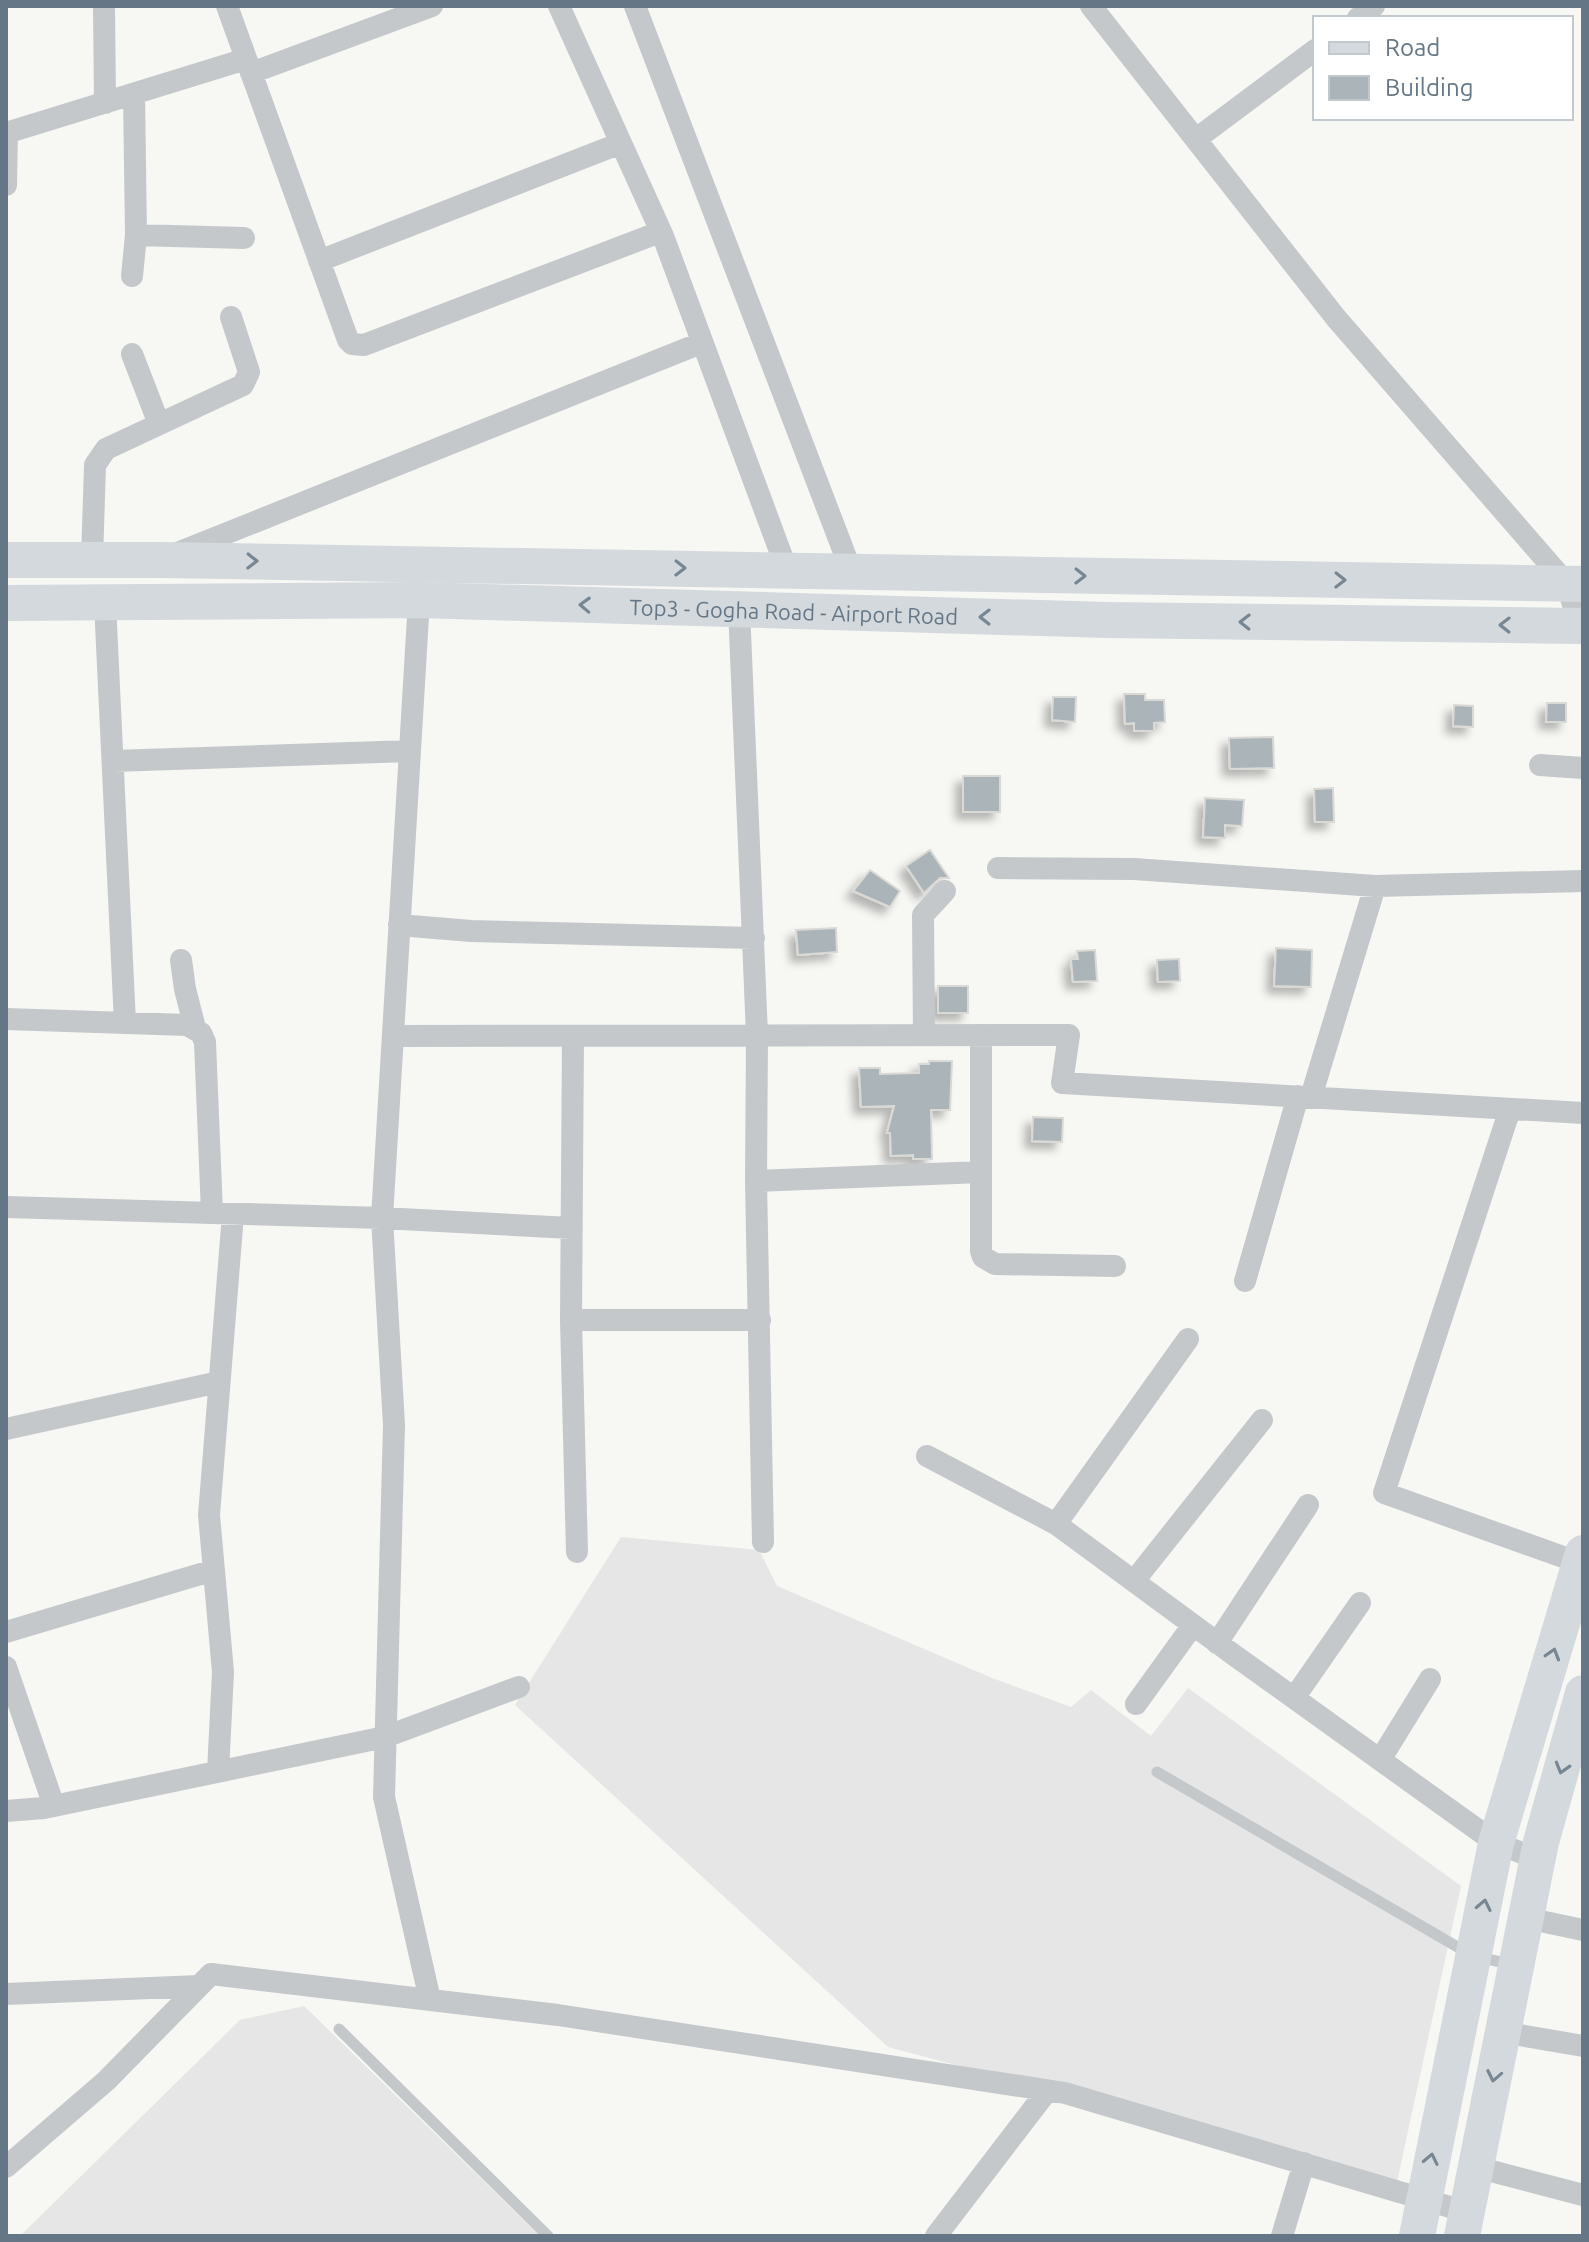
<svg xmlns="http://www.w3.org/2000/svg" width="1589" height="2242" font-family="Ubuntu,sans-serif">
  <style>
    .built { fill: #e5e6e5 }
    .building { fill: #abb4b9; stroke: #d9d9d6; stroke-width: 2; filter: url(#shadow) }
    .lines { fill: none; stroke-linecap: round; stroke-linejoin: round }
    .service { stroke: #c4c8cb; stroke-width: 11 }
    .minor { stroke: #c4c8cb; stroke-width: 22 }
    .primary { stroke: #d4d9dd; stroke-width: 36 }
    .oneway { stroke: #768693 }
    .labels { text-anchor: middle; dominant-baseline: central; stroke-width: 8; stroke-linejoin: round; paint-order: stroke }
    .street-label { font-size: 22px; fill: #657786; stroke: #fff }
  </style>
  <defs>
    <filter id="shadow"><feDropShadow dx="-7" dy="7" stdDeviation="4" flood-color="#0004"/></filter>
  </defs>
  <rect width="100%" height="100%" fill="#f7f7f4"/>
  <path class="built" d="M621,1537L759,1550L777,1586L992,1678L1071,1707L1091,1690L1151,1736L1188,1688L1461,1886L1397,2182L888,2047L515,1705Z
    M304,2006L540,2236H20L240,2020Z"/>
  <path class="building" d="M1124,694H1145V700H1164L1165,722L1154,723V731H1134V723L1125,724Z
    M1053,697H1076L1075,722L1052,720Z
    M1547,703H1566V722H1546Z
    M1454,705L1473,706V727L1453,726Z
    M1273,737L1274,768L1230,769L1229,738Z
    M963,776H1000V812H963Z
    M1333,788L1334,822H1315L1314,789Z
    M1205,798L1244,800L1242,826L1225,825V838L1203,837Z
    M930,850L949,878H940L924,893L906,866Z
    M870,870L900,891L890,907L853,891Z
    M836,928L837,952L798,955L796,930Z
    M1276,948L1312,950L1311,987L1274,986Z
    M1095,950L1097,981L1073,982L1071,959H1078L1077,951Z
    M1179,959L1180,981L1158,982L1157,960Z
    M938,986H968V1013H938Z
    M929,1061H952L950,1110H931L932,1159H913V1155L891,1156L890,1133H887L894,1106L861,1107L859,1068H880V1074L919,1073V1064H929Z
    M1033,1117L1063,1118L1062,1142L1032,1141Z"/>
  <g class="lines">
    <path class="service" d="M1157,1772L1473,1956L1510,1964
      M339,2029L548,2236"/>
    <path class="minor" d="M104,6L105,103
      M227,6L348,340L352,344L364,345L660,232
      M559,6L663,236L787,570
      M635,6L852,573
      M1091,6L1336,318L1567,584L1579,626
      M1358,18L1374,6
      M251,73L432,6
      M6,133L246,59
      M1196,139L1315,50
      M6,185L7,132
      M136,235L244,238
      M319,261L621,143
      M132,276L136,235L134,94
      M132,354L159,424
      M175,554L701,343
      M92,560L95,465L106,449L243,385L249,372L231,317
      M105,603L125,1023
      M739,608L757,1035L756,1181L763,1542
      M113,761L410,751
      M1540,765L1583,768
      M998,868L1134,869L1375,886L1583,881
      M399,925L471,931L754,938
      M181,960L185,989L195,1028
      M6,1019L187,1025L201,1033L205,1042L212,1213
      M924,1035L923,915L945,891
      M981,1035V1251L983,1257L995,1264L1115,1266
      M393,1036L1069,1035L1062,1083L1583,1113
      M573,1036L571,1320L577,1552
      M1311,1097L1375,886
      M1510,1109L1384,1493L1580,1563
      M756,1181L981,1172
      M6,1207L382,1218L419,600
      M1245,1281L1298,1096
      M571,1320H760
      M6,1429L219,1382
      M927,1456L1056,1524L1234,1655L1496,1843L1538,1859
      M1056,1524L1188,1339
      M1134,1581L1262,1420
      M6,1632L214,1570
      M1217,1643L1308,1505
      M6,1667L54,1806
      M1294,1698L1360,1603
      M1136,1704L1193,1625
      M1380,1760L1430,1679
      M218,1772L223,1672L209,1515L233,1214
      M6,1811L44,1808L385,1737L519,1687
      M1526,1918L1583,1930
      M6,1994L199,1986
      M430,2000L384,1797L394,1425L382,1218L571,1228
      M1502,2032L1583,2046
      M6,2167L106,2081L211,1974L558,2015L1065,2093L1467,2212
      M1476,2167L1583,2195
      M936,2236L1047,2091
      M1282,2236L1304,2163"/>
    <g class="primary">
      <path d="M6,560H160L1583,584"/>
      <path id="s1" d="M6,603L419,600L1107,620L1583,626"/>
      <path d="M1417,2236L1496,1843L1583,1553"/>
      <path d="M1462,2236L1541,1842L1583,1693"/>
    </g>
  </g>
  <defs><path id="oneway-chevron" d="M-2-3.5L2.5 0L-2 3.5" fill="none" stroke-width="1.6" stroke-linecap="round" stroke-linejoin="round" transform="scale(2)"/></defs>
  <g class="oneway">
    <use href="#oneway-chevron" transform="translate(252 561) rotate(1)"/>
    <use href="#oneway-chevron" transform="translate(680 568) rotate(1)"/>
    <use href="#oneway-chevron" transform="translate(1080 576) rotate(1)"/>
    <use href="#oneway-chevron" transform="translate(1340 580) rotate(1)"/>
    <use href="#oneway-chevron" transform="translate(585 605) rotate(-178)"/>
    <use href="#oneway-chevron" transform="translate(985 617) rotate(-179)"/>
    <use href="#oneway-chevron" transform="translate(1245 622) rotate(-179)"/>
    <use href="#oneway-chevron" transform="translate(1505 625) rotate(-179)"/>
    <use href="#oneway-chevron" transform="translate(1553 1654) rotate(-73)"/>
    <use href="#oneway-chevron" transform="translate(1562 1768) rotate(106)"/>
    <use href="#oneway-chevron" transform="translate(1484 1905) rotate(-78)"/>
    <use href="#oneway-chevron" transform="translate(1494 2076) rotate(101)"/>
    <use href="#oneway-chevron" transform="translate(1431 2159) rotate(-78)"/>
  </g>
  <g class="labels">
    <g class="street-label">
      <text stroke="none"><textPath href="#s1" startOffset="788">Top3 - Gogha Road - Airport Road</textPath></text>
    </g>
  </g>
  <rect width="1589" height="2242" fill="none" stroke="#657786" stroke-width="16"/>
  <rect x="1313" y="16" width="260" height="104" fill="#ffffff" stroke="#c1c9cf" stroke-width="2"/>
  <rect x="1329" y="42" width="40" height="12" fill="#d4d9dd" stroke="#c1c9cf" stroke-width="2"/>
  <text x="1385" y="56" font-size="24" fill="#657786">Road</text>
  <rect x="1329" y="76" width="40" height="24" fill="#abb4b9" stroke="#c1c9cf" stroke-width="2"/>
  <text x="1385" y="96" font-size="24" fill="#657786">Building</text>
</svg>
